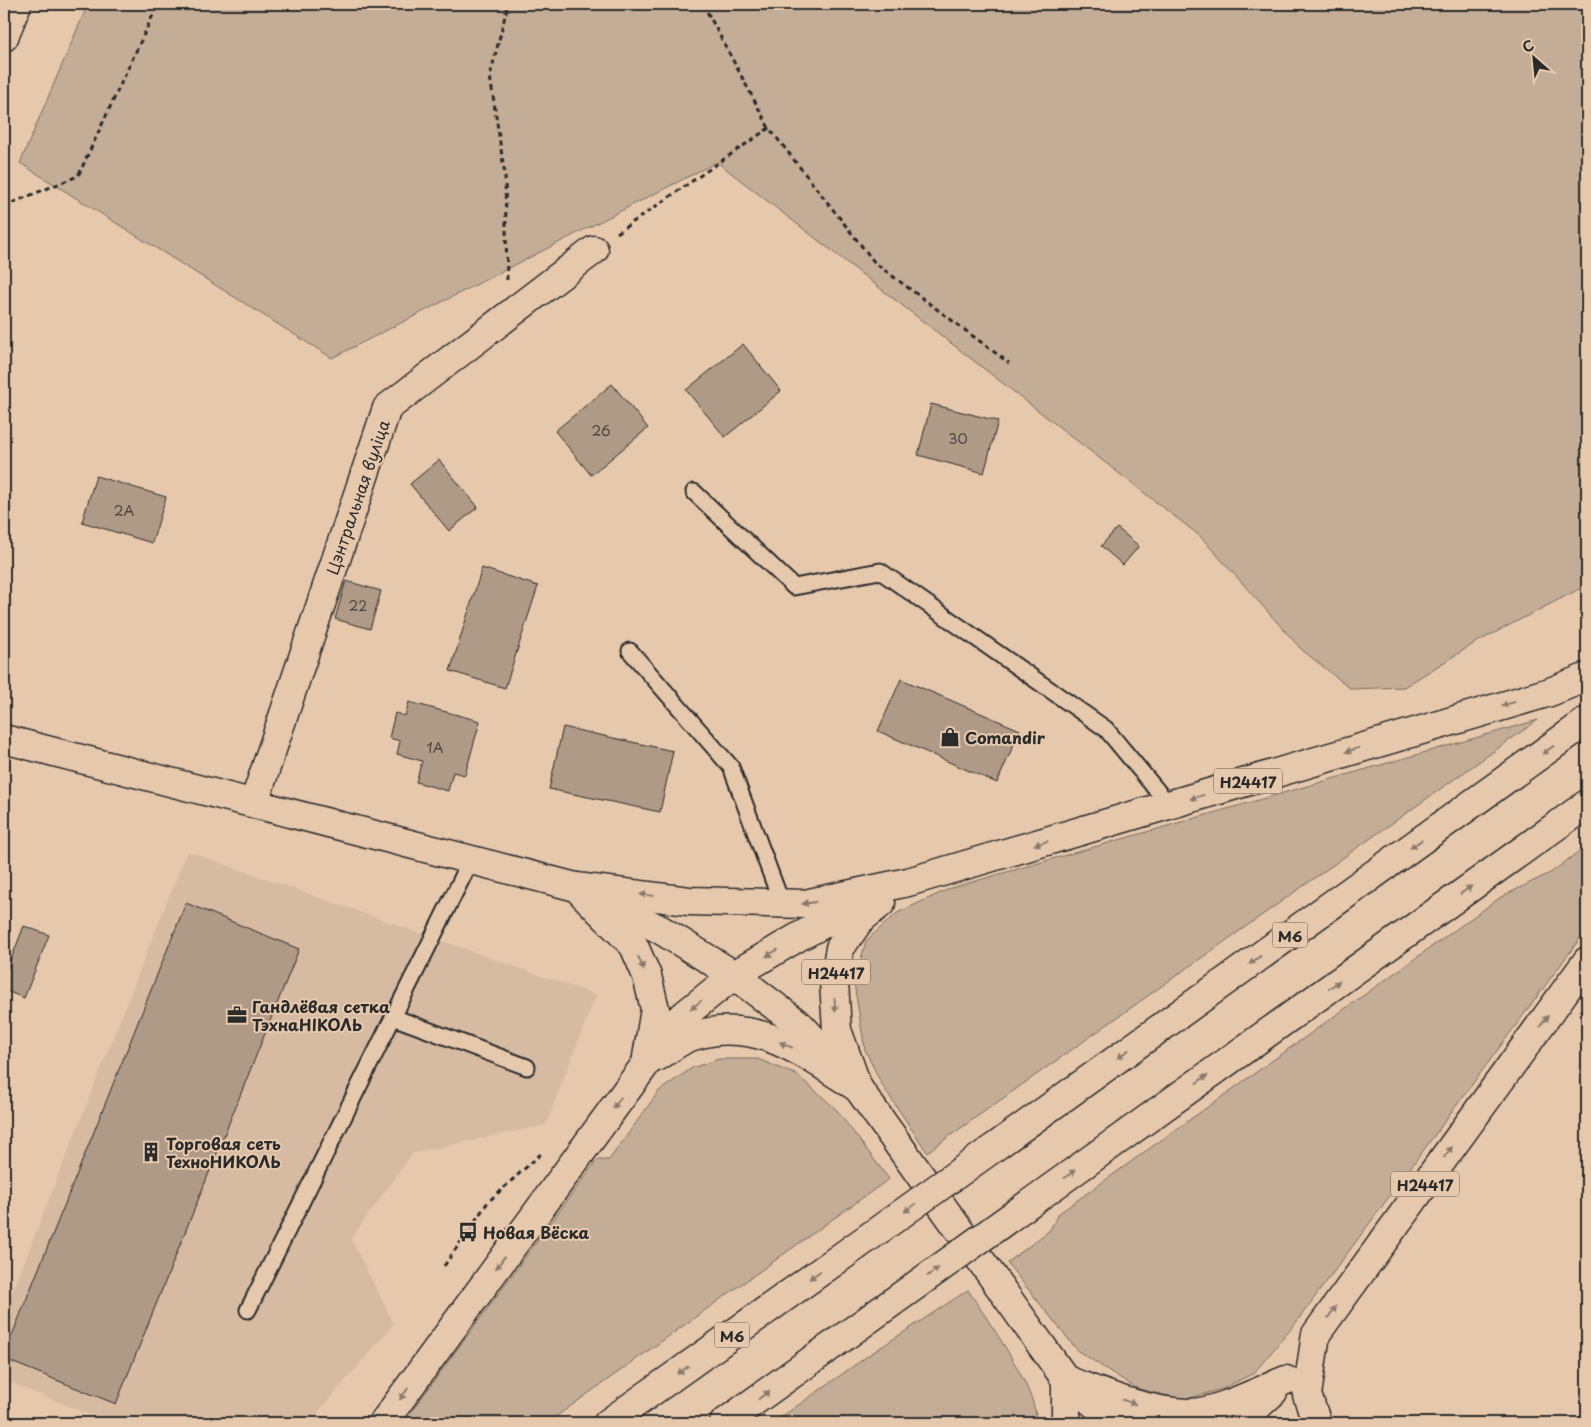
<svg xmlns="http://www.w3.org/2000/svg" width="1591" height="1427" font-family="'Playpen Sans',sans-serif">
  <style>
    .built { fill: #d6bba2 }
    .green { fill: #c4ad96; stroke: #786c60 }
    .building { fill: #af9a87; stroke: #2b2b2b }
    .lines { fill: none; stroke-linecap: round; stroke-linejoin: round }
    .service-casing { stroke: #2b2b2b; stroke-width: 19 }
    .minor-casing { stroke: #2b2b2b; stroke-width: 31 }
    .tertiary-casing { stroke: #2b2b2b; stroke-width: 31 }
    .secondary-casing { stroke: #2b2b2b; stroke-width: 31 }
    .trunk-casing { stroke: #2b2b2b; stroke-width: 31 }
    .path { stroke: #2b2b2b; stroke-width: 3; stroke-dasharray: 5 4; stroke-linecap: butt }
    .service { stroke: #e6c9ad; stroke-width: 15 }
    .minor { stroke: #e6c9ad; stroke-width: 28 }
    .tertiary { stroke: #e6c9ad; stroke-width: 28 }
    .secondary { stroke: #e6c9ad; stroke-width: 28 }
    .trunk { stroke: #e6c9ad; stroke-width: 28 }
    .trunk-bridge-casing { stroke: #2b2b2b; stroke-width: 31; stroke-linecap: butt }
    .trunk-bridge { stroke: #e6c9ad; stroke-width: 28 }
    .oneway { fill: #887a6c }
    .labels { text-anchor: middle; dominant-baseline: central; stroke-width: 4; stroke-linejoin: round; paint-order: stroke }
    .number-label { font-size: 14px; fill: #4c4742 }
    .shield { fill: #e6c9ad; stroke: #635a52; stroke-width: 1 }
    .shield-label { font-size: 15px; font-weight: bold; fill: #2b2b2b }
    .street-label { font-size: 16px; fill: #2b2b2b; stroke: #e6c9ad }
    .poi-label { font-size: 16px; font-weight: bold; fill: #2b2b2b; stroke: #e6c9ad; text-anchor: start }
  </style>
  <rect width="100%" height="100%" fill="#e6c9ad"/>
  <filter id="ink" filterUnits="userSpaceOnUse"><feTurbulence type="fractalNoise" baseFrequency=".02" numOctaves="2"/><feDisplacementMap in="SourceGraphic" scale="10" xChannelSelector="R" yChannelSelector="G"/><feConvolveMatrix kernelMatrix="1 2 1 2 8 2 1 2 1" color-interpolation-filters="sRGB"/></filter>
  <g filter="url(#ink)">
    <path class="built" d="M187,851L596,995L546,1125L413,1153L351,1239L394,1324L309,1423H110L4,1380V1313Z"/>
    <path class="green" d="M88,4H1587V585L1475,643L1404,687L1351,689L1301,649L1200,536L717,162L332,358L20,163Z
      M1538,720L927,1152L882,1085L865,1050L854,983L866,941L897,913L951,888Z
      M1587,845V929L1295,1324L1254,1373L1222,1389L1183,1400L1136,1388L1078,1351L1007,1263L1050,1230L1058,1214L1501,897L1552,872Z
      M719,1059H758L797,1075L835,1108L889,1179L547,1423H403L597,1160H609L659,1091L692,1068Z
      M968,1290C986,1318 1040,1393 1036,1423H773L869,1355Z"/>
    <path class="building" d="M743,344L781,391L725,437L686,390Z
      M612,384L648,428L591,475L555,431Z
      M931,404L998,421L984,473L918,455Z
      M439,460L478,507L449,531L410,484Z
      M96,476L166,497L152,543L82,522Z
      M1117,528L1139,546L1123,565L1101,546Z
      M482,568L538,586L505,688L450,671Z
      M346,581L381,591L370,629L335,619Z
      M901,679L1020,730L997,783L878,731Z
      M409,702L480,721L465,775L453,772L448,791L416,782L422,761L397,754L400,741L389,738L395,713L405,716Z
      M563,727L673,751L660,812L549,789Z
      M186,903L299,949L116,1404L4,1359V1355Z
      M24,926L49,935L24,998L4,990V977Z"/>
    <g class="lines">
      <defs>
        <path id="service" d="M694,492L794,587L880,571L1106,729L1169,805
          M630,651L731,767L782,904
          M393,1017L527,1067
          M248,1310L471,860"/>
        <path id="minor" d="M4,37L17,4
          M254,803L387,408L594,250"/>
        <path id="tertiary" d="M4,739L576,887L661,930L734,975"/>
        <path id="secondary" d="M734,975L801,1026L858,1088L1066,1380L1117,1423"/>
        <path id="trunk" d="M576,887L689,901L805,904L908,882L1550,692L1587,677
          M576,887L634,946L647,976L655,1009L647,1057
          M657,1057C668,1050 679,1041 690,1037C756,1014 805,1055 858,1088
          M858,1088L837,1030L834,982L840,948L860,920L881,903
          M992,1149L1587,721
          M1030,1203L1587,804
          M383,1423L678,1020L734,975L800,936L865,902
          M608,1423L855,1247
          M724,1423L894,1301
          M1066,1423V1380C1105,1394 1146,1412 1188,1413C1214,1414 1261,1390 1286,1380
          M1239,1423L1273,1392
          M1317,1423L1307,1395L1316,1334L1587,961"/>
      </defs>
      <use href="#service" class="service-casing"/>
      <use href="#minor" class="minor-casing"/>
      <use href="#tertiary" class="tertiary-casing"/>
      <use href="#secondary" class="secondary-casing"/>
      <use href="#trunk" class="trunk-casing"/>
      <path class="path" d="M627,4H630
        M703,4L769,128L875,263L1009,363
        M4,206L78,176L158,4
        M617,233L769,128
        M507,280L505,176L490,76L508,4
        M444,1266L488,1202L543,1152"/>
      <use href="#service" class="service"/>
      <use href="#minor" class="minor"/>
      <use href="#tertiary" class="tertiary"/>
      <use href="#secondary" class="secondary"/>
      <use href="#trunk" class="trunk"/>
      <defs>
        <path id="trunk-bridge" d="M855,1247L992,1149
          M894,1301L1030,1203"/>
      </defs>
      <use href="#trunk-bridge" class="trunk-bridge-casing"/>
      <use href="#trunk-bridge" class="trunk-bridge"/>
    </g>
    <defs><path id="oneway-solid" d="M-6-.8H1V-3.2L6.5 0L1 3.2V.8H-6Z" transform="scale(1.25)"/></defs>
    <g class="oneway">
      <use href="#oneway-solid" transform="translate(1508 704) rotate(163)"/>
      <use href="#oneway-solid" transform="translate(1352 750) rotate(163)"/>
      <use href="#oneway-solid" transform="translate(1548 750) rotate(144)"/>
      <use href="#oneway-solid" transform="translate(1197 797) rotate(163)"/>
      <use href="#oneway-solid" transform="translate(1041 843) rotate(164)"/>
      <use href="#oneway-solid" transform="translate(1416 844) rotate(144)"/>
      <use href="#oneway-solid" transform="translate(1466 890) rotate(-36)"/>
      <use href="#oneway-solid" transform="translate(647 895) rotate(-173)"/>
      <use href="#oneway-solid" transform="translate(809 903) rotate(171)"/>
      <use href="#oneway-solid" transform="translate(772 953) rotate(149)"/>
      <use href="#oneway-solid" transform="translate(1255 960) rotate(144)"/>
      <use href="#oneway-solid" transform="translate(641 963) rotate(66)"/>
      <use href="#oneway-solid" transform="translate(1334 985) rotate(-36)"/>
      <use href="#oneway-solid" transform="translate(696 1005) rotate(141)"/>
      <use href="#oneway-solid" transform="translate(835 1005) rotate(86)"/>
      <use href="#oneway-solid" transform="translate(1544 1021) rotate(-54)"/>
      <use href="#oneway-solid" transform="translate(786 1045) rotate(-157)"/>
      <use href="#oneway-solid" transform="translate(1123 1054) rotate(144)"/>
      <use href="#oneway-solid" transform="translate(1202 1079) rotate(-36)"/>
      <use href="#oneway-solid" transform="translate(617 1103) rotate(126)"/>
      <use href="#oneway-solid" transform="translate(1448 1152) rotate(-54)"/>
      <use href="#oneway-solid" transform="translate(1070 1174) rotate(-36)"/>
      <use href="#oneway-solid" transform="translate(910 1208) rotate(144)"/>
      <use href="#oneway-solid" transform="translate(500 1263) rotate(126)"/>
      <use href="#oneway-solid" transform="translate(933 1272) rotate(-36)"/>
      <use href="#oneway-solid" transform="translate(815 1275) rotate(144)"/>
      <use href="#oneway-solid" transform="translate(1332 1312) rotate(-54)"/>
      <use href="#oneway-solid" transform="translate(683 1370) rotate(144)"/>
      <use href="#oneway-solid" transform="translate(404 1394) rotate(126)"/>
      <use href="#oneway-solid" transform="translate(764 1395) rotate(-36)"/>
      <use href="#oneway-solid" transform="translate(1129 1402) rotate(19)"/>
    </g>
  </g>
  <defs>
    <symbol id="shop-bare" viewBox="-9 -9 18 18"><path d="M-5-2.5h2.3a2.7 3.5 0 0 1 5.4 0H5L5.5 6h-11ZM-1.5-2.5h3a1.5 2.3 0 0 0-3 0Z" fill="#2b2b2b" stroke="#e6c9ad" stroke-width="2.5" paint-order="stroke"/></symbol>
    <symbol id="office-bare" viewBox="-9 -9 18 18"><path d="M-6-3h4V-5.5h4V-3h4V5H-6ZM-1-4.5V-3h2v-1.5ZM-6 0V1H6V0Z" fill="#2b2b2b" stroke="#e6c9ad" stroke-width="2.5" paint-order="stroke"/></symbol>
    <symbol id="building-bare" viewBox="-9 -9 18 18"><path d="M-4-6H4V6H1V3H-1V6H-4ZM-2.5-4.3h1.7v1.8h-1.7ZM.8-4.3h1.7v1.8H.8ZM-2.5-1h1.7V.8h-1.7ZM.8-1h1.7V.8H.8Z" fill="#2b2b2b" stroke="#e6c9ad" stroke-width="2.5" paint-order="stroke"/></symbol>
    <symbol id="bus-bare" viewBox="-9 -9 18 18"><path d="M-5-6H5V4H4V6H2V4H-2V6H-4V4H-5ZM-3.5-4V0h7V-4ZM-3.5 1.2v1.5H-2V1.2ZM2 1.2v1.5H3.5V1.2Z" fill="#2b2b2b" stroke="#e6c9ad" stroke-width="2.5" paint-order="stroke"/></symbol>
  </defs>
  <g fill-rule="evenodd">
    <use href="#shop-bare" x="936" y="723" width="28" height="28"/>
    <use href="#office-bare" x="223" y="1001" width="28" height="28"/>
    <use href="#building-bare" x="137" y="1138" width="28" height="28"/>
    <use href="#bus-bare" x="454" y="1218" width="28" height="28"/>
  </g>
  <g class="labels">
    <g class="number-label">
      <text x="601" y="430">26</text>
      <text x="958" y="438">30</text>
      <text x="124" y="510">2А</text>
      <text x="358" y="605">22</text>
      <text x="435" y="747">1А</text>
    </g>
    <g class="shield">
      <rect x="1214" y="768.5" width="68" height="25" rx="4"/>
      <rect x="1272.5" y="922.5" width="35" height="25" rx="4"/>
      <rect x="802" y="959.5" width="68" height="25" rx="4"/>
      <rect x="1391" y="1171.5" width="68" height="25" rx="4"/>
      <rect x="714.5" y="1322.5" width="35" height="25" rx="4"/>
    </g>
    <g class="shield-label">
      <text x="1248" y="781">Н24417</text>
      <text x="1290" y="935">М6</text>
      <text x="836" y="972">Н24417</text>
      <text x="1425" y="1184">Н24417</text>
      <text x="732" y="1335">М6</text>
    </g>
    <g class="street-label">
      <text transform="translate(357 497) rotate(-71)">Цэнтральная вуліца</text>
    </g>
    <g class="poi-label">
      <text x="965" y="737">Comandir</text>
      <text x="252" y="1006">Гандлёвая сетка<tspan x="252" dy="18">ТэхнаНІКОЛЬ</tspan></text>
      <text x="166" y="1143">Торговая сеть<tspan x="166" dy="18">ТехноНИКОЛЬ</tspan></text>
      <text x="483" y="1232">Новая Вёска</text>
    </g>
  </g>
  <rect width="1591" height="1427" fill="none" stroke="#e6c9ad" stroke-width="20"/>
  <rect x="10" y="10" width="1571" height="1407" fill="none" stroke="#2b2b2b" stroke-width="2" filter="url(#ink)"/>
  <g transform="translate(1534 58) rotate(333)" stroke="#e6c9ad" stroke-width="4" paint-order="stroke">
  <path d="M0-4L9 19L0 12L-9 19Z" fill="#2b2b2b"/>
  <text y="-8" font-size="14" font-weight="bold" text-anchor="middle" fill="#2b2b2b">С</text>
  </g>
</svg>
